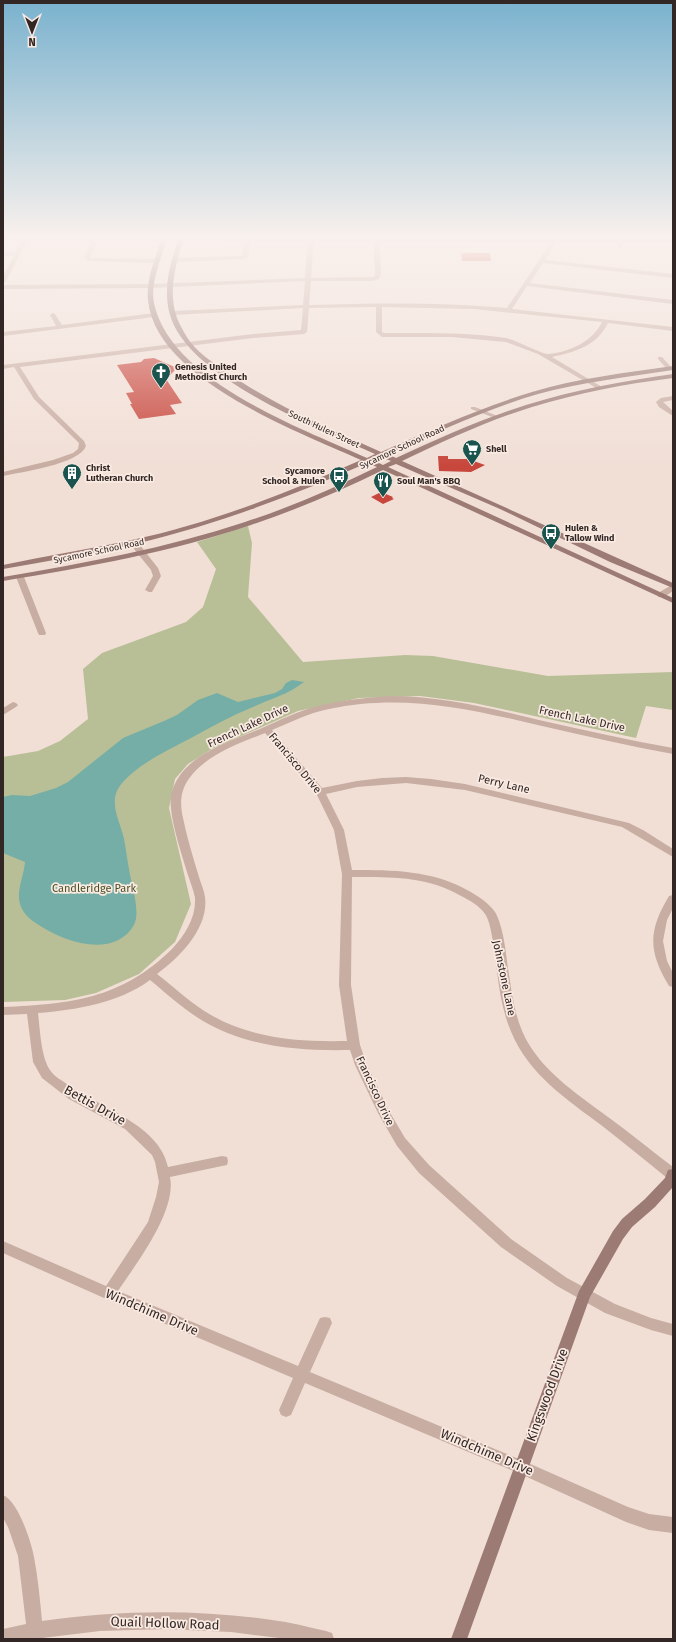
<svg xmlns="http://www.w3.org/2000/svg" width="676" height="1642" font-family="'Fira Sans',sans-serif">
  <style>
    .green { fill: #b8bf96 }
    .water { fill: #75aea6 }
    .building { fill: #c8473d }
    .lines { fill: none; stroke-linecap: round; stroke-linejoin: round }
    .street { fill: #c8ada2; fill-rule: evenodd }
    .secondary { fill: #9c7b74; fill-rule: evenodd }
    .labels { text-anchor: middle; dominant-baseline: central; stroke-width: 3.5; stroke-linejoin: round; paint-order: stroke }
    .far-poi-label { font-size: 9px; font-weight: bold; fill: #332725; stroke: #f9eae2; text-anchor: start }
    .far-street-label { font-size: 9px; fill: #332725; stroke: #f9eae2 }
    .street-label { font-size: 11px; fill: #332725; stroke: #f9eae2 }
    .park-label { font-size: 11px; fill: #495128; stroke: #f9eae2 }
    .near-street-label { font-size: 13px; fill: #332725; stroke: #f9eae2 }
  </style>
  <rect width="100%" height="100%" fill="#f1dfd6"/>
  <path class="green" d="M248,526L252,543L248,597L303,662L405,655L433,656L548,676L673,672V710L646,706L636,738L474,703L420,696L359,698L298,711L212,749L188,764L175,779L169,808L191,904L175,942L139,974L96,993L65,1000L3,1002V757L38,751L60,741L88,719L83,669L102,653L186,622L203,607L216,569L197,542Z"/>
  <path class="water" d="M292,680L304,682C289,694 270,699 253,707C231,716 211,727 191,738C168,750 140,763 123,782C106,800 120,820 124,839C126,849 127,859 129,869C131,883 141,912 134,925C115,958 67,943 42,927C34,922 26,917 22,909C14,894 24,877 25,862L3,853V797L12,795L30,796L56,788L68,782L123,738L164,721L177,715L198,700L217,693L238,702L275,693L282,689L286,683Z"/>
  <path class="building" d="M466,253H490L491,261H462L461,254Z
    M154,358L177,368L166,379L182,403L170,405L176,414L139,419L130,404H132L126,393L134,392L117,365L141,362L144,359Z
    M438,456H448V459H468L485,465L471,472L439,471Z
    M381,492L393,497L392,498L394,499L383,504L371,497Z"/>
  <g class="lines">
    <path class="street" d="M549,236H554C556,245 550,253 545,260L673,274V278L543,263L530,283L673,300V304L527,286L512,309L673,327V331L608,323C597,346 575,352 552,357L602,387V389H598L538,354L506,342L451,337H382L376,332V307L309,308L307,332L304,334L253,338L20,367L39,397L84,441L86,446C80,464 21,472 3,476V472L53,460L73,453L78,449L79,443L34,399L14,367L3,369V365L253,334L301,330L303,308L173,315L170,313L173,311L303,305L305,281L151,288L3,289V285L151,284L305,278L308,239L311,237L314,239L311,278L372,277H374L375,273L373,239L376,237L379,239L381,273L379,279L372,281H311L309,305C375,303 441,302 507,308L546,250L549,240ZM382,307L474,309L602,322C593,341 570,352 549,354C543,355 516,340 506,338C466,332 424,333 384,333L382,332Z
      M95,237L98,239L90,258H91L158,259L161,261L158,263L88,261L84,258L92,239Z
      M247,237L250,239L248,257L245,259L175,262L172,260L175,258L242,256L244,239Z
      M23,238L28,239L6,281L3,283V276L14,256H3V252H15Z
      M616,239H620L623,248H619Z
      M53,313L55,314L62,325L154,313L157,315L154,317L3,336V332L56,326L50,315Z
      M658,357H662L672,368V370H668L658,359Z
      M673,396V400L663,402L673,411V416L659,407L656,402L661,398Z
      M471,407H475L500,417L495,418L471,409Z
      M130,540H136L158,568L161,576L152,592H149L145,590L153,576L151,570L130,544Z
      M17,575H23L24,577L46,633L45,635H39L38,633L16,577Z
      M670,586H673V591L664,597H658V593Z
      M389,696C441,696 490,708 539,720C584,730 628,740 673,748V754C629,746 586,736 542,726C470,709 403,693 329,709C309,713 291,722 272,730L322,788L357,781L382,778L406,777L431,779L465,784L629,823L643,830L673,849V857L622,827L465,790L406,783L357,787L326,794L344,830L352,870C393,870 432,870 469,891C478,896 489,903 495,912C503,925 506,953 508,968C512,994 515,1023 530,1046C549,1076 580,1096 608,1117C630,1133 652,1151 673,1167V1179L667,1178C645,1160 623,1142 601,1125C573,1104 542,1083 523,1054C506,1029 500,999 497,970C495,958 492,923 485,914C480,906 469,900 461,896C427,876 390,877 352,877L351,985L360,1045L367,1065L389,1111L405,1138L429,1165L511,1239L567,1278L615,1304L651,1318L673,1324V1336L651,1330L605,1313L557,1286L501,1247L419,1173L397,1146L378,1113L355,1065L350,1050C299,1051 247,1047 203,1021C183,1009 167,994 150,980C119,1003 76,1010 38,1013C40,1029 41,1057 50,1070C53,1075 59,1079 64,1082C95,1106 159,1123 168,1167L222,1156L227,1157L228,1161L227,1165L222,1166L170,1177C177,1211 136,1264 118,1291L298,1366L320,1318L325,1317L330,1318L332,1323L310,1372L526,1462L628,1507L649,1514L673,1517V1533L649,1530L626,1522L516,1472L305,1383L291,1415L286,1417L281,1415L279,1410L293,1378L104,1298L3,1253V1241L106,1286L148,1222L156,1197L159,1182L155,1162L152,1155L125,1129L69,1099L42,1078L33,1062L27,1014L3,1015V1007C71,1004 121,999 172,949C185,935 196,918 195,898C194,891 191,885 189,878C183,858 168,815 171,796C179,755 230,742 262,728C280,720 298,711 318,706C341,700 365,698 389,696ZM265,733L316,793L334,830L342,874L339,985L347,1041C300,1042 253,1039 211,1015C192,1004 175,988 157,974C180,957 209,928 205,897C204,890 201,884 199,877C193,857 187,838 183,818C180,805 180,792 188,780C205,755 238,744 265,733Z
      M13,702L16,703L18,705L16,707L3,715V708Z
      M673,895V908L667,920L663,941L667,961L673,973V987L669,986C648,951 648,931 669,896Z
      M3,1495C18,1501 31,1541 34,1557C38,1578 40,1600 42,1621C118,1610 197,1609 272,1620C290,1622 308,1627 326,1631L332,1633L334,1639H287L231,1632L165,1629L100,1631L34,1639H3V1629L26,1624L18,1556L8,1527L3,1518Z"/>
    <path class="secondary" d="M162,236H167V238L184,236V238H673V242L183,241C175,265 168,293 177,318C181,327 186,337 192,344C201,355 214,363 225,371C273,405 328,428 381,452C431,430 480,408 532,392C577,378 626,373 673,366V370C628,377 582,382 538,394C486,409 436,433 387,454L396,458C439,438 482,419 526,405C574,390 623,381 673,374V378C625,384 578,393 532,407C487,421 444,441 402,461L673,583V588L610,562L500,509L396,464L388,467L673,598V603L383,470C340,491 296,510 251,525C171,552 87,567 3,581V577C85,563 167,548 245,522C291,507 334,488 377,467L367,463C292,496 215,525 135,544C91,554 47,561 3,569V565C46,556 89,549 132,540C211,523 287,493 361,460C299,432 155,379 148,300C146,280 155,259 161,241H3V237L162,238ZM166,241H178C169,265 163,290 170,315C188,378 320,429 375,454L367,458C301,428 170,381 154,303C150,283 161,260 166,241ZM381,457L391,461L383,465L373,460Z
      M673,1169V1187L655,1207L632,1227L623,1239L590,1297L467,1639H451L579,1291L613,1231L622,1219L645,1199L665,1178L668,1170Z"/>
  </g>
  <linearGradient id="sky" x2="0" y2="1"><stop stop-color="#7ab2ce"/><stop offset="0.51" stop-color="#f9f1ed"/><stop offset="1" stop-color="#f9f1ed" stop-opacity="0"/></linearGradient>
  <rect width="676" height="466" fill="url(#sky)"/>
  <defs>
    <symbol id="church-pin" viewBox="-11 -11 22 30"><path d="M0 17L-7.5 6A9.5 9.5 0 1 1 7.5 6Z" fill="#1a544e" stroke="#f9eae2"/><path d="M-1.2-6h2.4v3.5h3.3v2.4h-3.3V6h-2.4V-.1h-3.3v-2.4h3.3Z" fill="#fff"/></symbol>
    <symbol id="supermarket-pin" viewBox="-11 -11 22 30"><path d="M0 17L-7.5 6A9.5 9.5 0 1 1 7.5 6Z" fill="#1a544e" stroke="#f9eae2"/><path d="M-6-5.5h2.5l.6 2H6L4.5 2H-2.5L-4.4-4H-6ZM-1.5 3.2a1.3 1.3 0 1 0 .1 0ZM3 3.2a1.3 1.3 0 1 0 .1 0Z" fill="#fff"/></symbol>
    <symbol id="building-pin" viewBox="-11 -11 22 30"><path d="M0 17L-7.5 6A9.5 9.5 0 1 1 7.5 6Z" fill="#1a544e" stroke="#f9eae2"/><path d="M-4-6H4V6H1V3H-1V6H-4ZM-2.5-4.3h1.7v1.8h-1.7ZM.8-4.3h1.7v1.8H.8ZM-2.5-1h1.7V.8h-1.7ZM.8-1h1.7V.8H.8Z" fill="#fff"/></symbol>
    <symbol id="bus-pin" viewBox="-11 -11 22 30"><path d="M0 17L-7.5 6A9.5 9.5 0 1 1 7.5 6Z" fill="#1a544e" stroke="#f9eae2"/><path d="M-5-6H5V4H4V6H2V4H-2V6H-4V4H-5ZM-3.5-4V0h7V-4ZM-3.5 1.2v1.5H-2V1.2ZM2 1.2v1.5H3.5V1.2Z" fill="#fff"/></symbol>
    <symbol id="restaurant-pin" viewBox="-11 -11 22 30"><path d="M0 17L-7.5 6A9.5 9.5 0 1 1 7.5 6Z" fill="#1a544e" stroke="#f9eae2"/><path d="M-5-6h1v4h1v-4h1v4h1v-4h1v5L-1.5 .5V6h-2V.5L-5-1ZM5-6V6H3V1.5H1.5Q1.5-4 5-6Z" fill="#fff"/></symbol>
  </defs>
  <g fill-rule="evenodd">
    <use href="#church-pin" x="150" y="361" width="22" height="30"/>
    <use href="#supermarket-pin" x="461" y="438" width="22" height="30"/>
    <use href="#building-pin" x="61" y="462" width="22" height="30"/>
    <use href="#bus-pin" x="328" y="465" width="22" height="30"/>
    <use href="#restaurant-pin" x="372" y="470" width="22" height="30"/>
    <use href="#bus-pin" x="540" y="522" width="22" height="30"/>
  </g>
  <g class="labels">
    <g class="far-poi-label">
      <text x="175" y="367">Genesis United<tspan x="175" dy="10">Methodist Church</tspan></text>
      <text x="486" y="449">Shell</text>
      <text x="86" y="468">Christ<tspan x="86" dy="10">Lutheran Church</tspan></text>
      <text x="325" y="471" text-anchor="end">Sycamore<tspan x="325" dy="10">School &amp; Hulen</tspan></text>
      <text x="397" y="481">Soul Man's BBQ</text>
      <text x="565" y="528">Hulen &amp;<tspan x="565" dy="10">Tallow Wind</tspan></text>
    </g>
    <g class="far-street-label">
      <text transform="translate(324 429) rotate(25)">South Hulen Street</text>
      <text transform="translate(402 447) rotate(-25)">Sycamore School Road</text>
      <text transform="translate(99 551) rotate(-12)">Sycamore School Road</text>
    </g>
    <g class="street-label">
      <text transform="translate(582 719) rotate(12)">French Lake Drive</text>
      <text transform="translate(248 726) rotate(-25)">French Lake Drive</text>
      <text transform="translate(295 763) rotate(50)">Francisco Drive</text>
      <text transform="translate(504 784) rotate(13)">Perry Lane</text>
      <text transform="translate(504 978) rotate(78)">Johnstone Lane</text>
      <text transform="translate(375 1091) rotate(65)">Francisco Drive</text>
    </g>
    <g class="park-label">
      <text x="94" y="888">Candleridge Park</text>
    </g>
    <g class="near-street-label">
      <text transform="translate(95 1105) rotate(29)">Bettis Drive</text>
      <text transform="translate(152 1312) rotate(23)">Windchime Drive</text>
      <text transform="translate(547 1395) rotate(-70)">Kingswood Drive</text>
      <text transform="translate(487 1452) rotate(23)">Windchime Drive</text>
      <text transform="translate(165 1623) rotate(2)">Quail Hollow Road</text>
    </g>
  </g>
  <rect width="676" height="1642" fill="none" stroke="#332725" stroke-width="8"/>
  <g transform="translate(32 32) rotate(180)" stroke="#f9eae2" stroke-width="3" paint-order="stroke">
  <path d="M0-3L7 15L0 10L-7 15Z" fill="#332725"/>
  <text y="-6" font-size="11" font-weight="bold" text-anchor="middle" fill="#332725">N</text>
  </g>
</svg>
